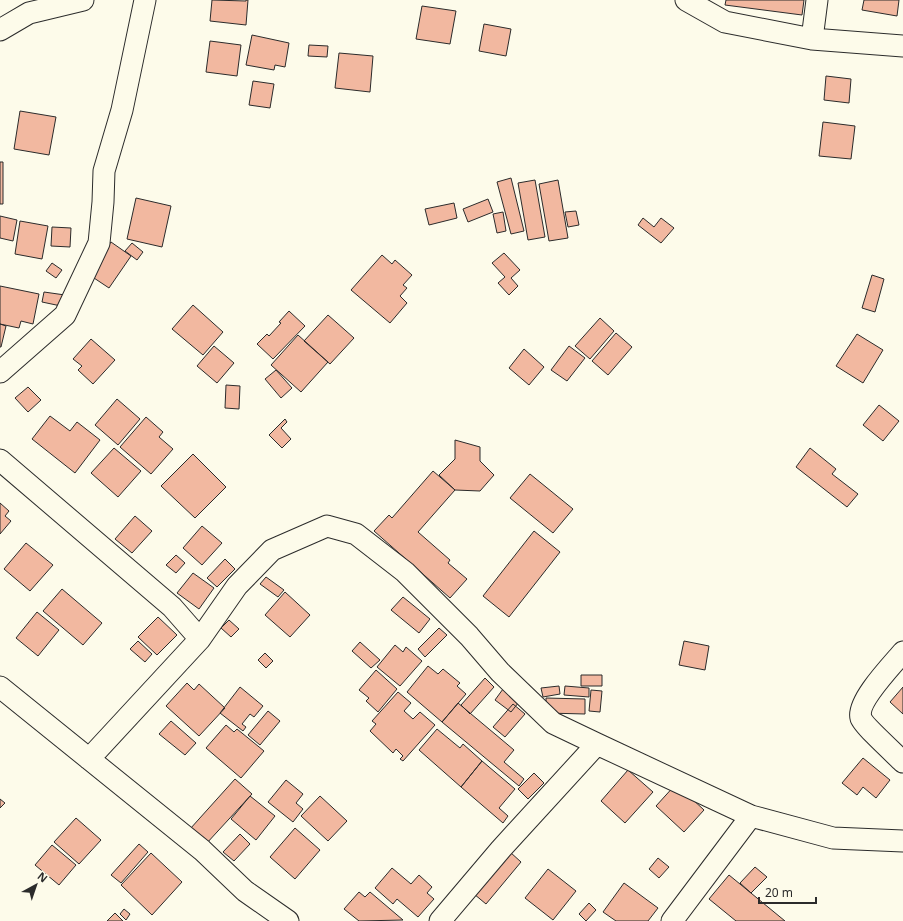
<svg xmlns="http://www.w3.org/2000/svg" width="903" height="921" font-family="'Noto Sans',sans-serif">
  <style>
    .building { fill: #f2b8a0; stroke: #2b2b2b }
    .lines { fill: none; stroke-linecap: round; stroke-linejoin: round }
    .minor-casing { stroke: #2b2b2b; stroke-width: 23 }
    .minor { stroke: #fdfbea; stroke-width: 21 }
  </style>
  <rect width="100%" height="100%" fill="#fdfbea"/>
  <path class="building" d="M212,0L246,1V0H248L246,25L210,21Z
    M726,0H804L802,15L725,5Z
    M864,0H899L897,16L862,10Z
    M422,6L456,11L450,44L416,39Z
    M484,24L511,29L506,56L479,51Z
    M252,35L289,43L285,67L275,65L274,70L246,65Z
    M210,41L241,45L237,76L206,72Z
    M309,45L328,46L327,57L308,56Z
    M339,53L373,56L370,92L335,88Z
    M826,76L851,79L849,103L824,100Z
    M253,81L274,84L270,108L249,105Z
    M20,111L56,117L49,155L14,149Z
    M823,122L855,126L851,159L819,156Z
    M0,162H3V204H0Z
    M511,178L524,231L511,234L497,182Z
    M535,180L545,237L528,240L518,183Z
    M558,180L568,238L549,241L539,184Z
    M136,198L171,206L162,247L127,239Z
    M488,199L493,212L468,222L463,209Z
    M454,203L457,218L429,225L425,209Z
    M576,211L579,225L568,227L565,212Z
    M503,212L506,231L497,233L493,214Z
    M0,216L17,220L13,241L0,238Z
    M643,218L654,227L661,218L674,228L661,243L638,225Z
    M20,221L48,226L42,259L15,254Z
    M52,227L71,228L70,247L51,246Z
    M111,242L131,256L109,288L88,274Z
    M132,243L143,252L137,260L125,251Z
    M504,253L520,270L511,278L518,286L509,295L498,283L505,277L492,263Z
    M382,255L392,264L395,260L412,275L403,285L407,288L400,296L407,303L390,323L351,290Z
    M52,263L62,270L56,278L46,271Z
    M872,275L884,279L875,312L862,308Z
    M0,286L39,294L33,324L21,321L19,328L0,324Z
    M44,292L65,295L61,306L42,302Z
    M193,305L223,332L203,355L172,329Z
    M289,311L305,326L273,359L257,344L267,334L269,336L281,323L279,322Z
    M328,315L354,338L330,364L304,341Z
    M600,318L614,331L590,359L575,346Z
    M0,324L6,326L1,347H0Z
    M616,333L632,347L608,375L592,361Z
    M857,334L883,350L863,383L836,366Z
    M298,335L328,362L301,392L271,365Z
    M91,339L115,360L93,384L78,370L82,366L73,359Z
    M214,346L234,363L217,383L197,366Z
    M569,346L585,358L567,381L551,370Z
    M524,349L544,367L529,385L509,368Z
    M276,370L292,388L281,398L265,379Z
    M226,385L240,386L239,409L225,408Z
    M28,387L41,400L28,412L15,398Z
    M117,399L140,419L118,445L95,425Z
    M879,405L899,421L883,441L863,425Z
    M50,416L70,431L77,422L100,440L75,473L32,439Z
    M146,417L163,432L159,437L173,449L151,474L120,447Z
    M285,419L287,422L281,428L291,439L282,448L269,435Z
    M455,440L480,447V461L494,475L480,491L455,490L439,475L455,459Z
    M114,448L141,471L118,497L91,473Z
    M810,448L836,469L832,474L858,494L847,507L796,467Z
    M193,454L226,487L195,518L161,486Z
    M433,471L455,490L418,532L450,560L448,563L467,579L450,598L374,531L389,515L392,518Z
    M530,474L573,509L553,533L510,498Z
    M0,503L9,511L5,516L11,521L0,534Z
    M135,516L152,531L132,553L115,539Z
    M202,526L222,543L202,565L183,548Z
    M534,531L560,552L509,617L483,596Z
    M26,543L53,565L30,591L4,569Z
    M176,555L185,563L176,573L166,565Z
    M225,559L235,569L217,587L207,578Z
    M193,573L214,588L199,609L177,593Z
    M266,577L284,590L278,597L260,584Z
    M62,589L102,623L83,645L43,611Z
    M285,592L310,615L290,637L265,615Z
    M403,597L430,619L419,633L391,610Z
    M37,612L59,630L38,656L16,638Z
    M158,617L177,635L157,655L138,637Z
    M229,620L239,629L231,637L221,628Z
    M439,628L447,635L425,657L418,649Z
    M138,641L152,654L145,662L130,649Z
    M684,641L709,646L705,670L679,665Z
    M360,642L380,660L371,668L352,651Z
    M395,645L403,652L406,647L422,661L400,686L377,667Z
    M265,653L273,661L266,668L258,660Z
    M428,666L438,674L443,669L460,683L457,686L466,694L442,722L407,692Z
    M376,670L397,689L378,712L366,701L369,698L359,690Z
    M581,675H602V686H581Z
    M485,678L494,687L470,714L461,705Z
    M187,683L194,690L199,684L225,708L199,736L166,706Z
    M559,686L560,694L543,697L541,688Z
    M565,686L589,688V697L564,695Z
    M240,687L263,706L254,717L250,714L242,724L246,727L243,731L220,713Z
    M903,687V714L890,702Z
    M503,689L519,702L511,712L495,700Z
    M591,690L602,691L600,712L589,711Z
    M398,692L411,703L404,711L413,719L420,712L435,725L403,761L400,759L403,756L396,749L393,753L370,731L376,724L372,721Z
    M546,698L585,699V714L546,713Z
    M458,703L514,750L504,762L524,779L519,786L442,722Z
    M513,704L525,714L505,737L493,727Z
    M268,711L280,721L260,745L248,735Z
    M171,721L196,743L185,755L159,734Z
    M226,725L234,732L237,729L264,751L241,778L206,748Z
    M437,729L460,748L463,744L482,761L461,787L419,750Z
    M863,758L890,780L876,798L863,787L857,795L842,783Z
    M482,761L515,789L499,808L508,816L503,823L461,787Z
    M628,770L653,792L625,823L601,801Z
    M534,773L544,783L528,799L518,789Z
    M235,779L252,794L206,844L190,829Z
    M286,780L303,794L296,803L303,809L293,822L268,802Z
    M676,784L704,810L684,832L656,806Z
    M250,796L275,816L256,840L231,819Z
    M320,796L347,821L328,841L301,816Z
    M0,799L5,803L0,808Z
    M76,818L101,840L79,864L54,842Z
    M295,828L320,850L295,879L270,857Z
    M240,834L250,844L234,861L223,852Z
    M139,844L148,852L121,883L111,875Z
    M52,845L76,865L59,885L35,865Z
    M510,852L521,862L486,904L474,894Z
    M151,853L182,882L152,915L121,885Z
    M658,858L669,867L659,878L649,869Z
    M755,867L767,877L751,893L740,883Z
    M392,868L411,884L419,875L432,887L427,893L434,899L418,917L397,899L393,904L375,888Z
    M548,869L576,891L553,920L525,898Z
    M729,875L785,921H736L709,899Z
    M624,883L658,908L648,921H616L603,912Z
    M359,892L365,897L370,892L403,920L359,921L344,909Z
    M589,903L596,910L586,921L579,914Z
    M124,909L130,914L126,920L120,914Z
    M115,913L123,921H107Z"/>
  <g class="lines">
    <defs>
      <path id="minor" d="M686,0L725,22L812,39L903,46
        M0,30L29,13L83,0
        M812,39L817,0
        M0,372L65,315L99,243L103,202L104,171L122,110L145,0
        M0,460L172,607L200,639
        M903,652C893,664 856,702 861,718C863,725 896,755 903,762
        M0,687L202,850L245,891L288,921
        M89,759L200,639L237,586L272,550L327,526L356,534L405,572L469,636L500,672L553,723L597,744L751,816L833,838L903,841
        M440,921L501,849L597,744
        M672,921L751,816"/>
    </defs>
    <use href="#minor" class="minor-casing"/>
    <use href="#minor" class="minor"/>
  </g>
  <g transform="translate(36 885) rotate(40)" stroke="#fdfbea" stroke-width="3" paint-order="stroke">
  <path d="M0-3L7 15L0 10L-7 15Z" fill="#2b2b2b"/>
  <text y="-6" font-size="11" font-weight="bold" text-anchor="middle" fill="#2b2b2b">N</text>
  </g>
  <path d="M759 897v6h57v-6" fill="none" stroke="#2b2b2b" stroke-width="2"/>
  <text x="765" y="897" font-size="12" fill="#2b2b2b" stroke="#fdfbea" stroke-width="3" paint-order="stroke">20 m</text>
</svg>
